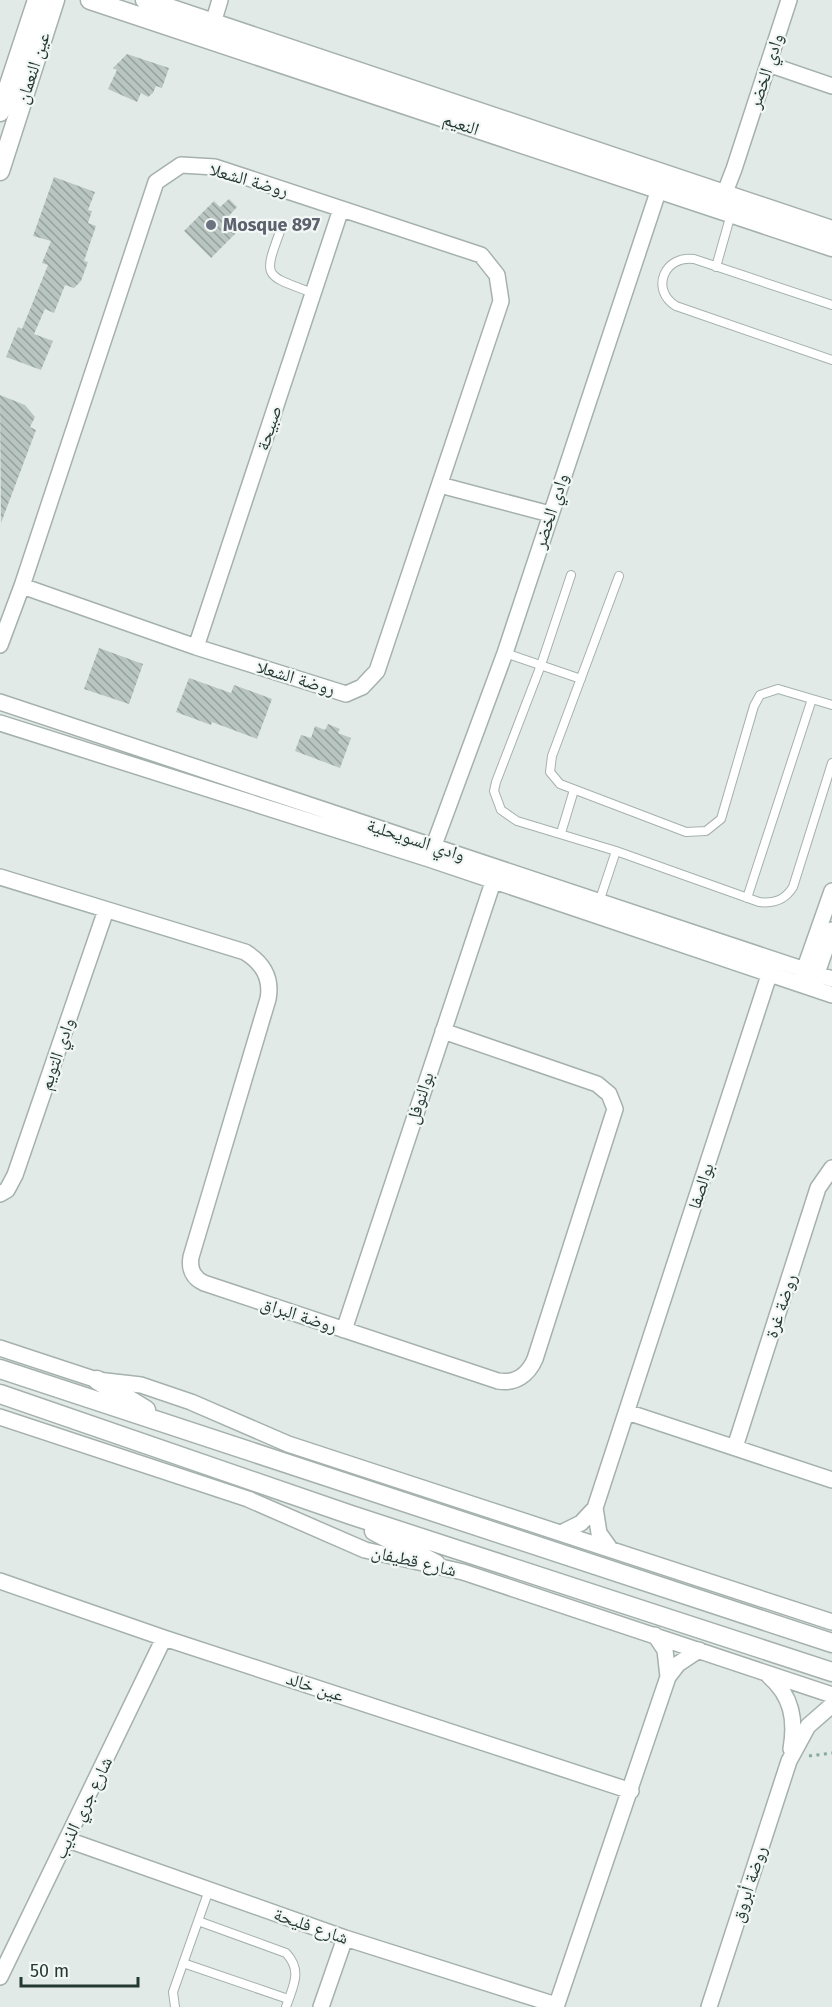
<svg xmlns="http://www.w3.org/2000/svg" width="832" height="2007" font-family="'Fira Sans','Noto Naskh Arabic',sans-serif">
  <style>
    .building { fill: url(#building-back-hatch) }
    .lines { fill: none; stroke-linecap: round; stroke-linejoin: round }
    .service-casing { stroke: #a5b1ae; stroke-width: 10 }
    .minor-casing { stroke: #a5b1ae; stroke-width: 18 }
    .tertiary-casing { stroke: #a5b1ae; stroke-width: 21 }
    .path { stroke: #86aaa0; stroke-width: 3; stroke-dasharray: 3 4.5; stroke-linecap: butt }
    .service { stroke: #fff; stroke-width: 8 }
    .minor { stroke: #fff; stroke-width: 15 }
    .tertiary { stroke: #fff; stroke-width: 18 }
    .worship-dot { fill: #6b7280; stroke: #f2f7f5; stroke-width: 2 }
    .labels { text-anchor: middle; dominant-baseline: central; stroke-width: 4.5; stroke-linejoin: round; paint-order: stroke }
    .street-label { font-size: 18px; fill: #243934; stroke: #f2f7f5 }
    .worship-label { font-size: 18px; font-weight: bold; fill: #5b616d; stroke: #f2f7f5; text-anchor: start }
  </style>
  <defs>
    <pattern id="building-back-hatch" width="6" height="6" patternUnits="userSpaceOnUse" patternTransform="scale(1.5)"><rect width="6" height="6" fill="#b8c5c0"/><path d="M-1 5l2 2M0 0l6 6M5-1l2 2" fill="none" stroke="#95a19d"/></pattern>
  </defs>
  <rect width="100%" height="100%" fill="#e2eae7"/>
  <path class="building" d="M127,54L169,68L162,88L156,86L153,93L148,97L141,93L137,102L108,89L117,70L113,68Z
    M54,177L95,192L88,210L92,211L88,223L96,226L84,261L88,262L81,281L74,288L65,285L54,313L45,309L34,334L53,341L41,370L6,357L18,327L22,329L48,265L42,263L51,241L33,236Z
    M229,199L237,207L226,219L238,231L211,258L184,231L214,201L220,207Z
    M0,395L25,405L35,417L30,427L36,430L1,523Z
    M99,648L143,664L129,704L84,689Z
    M189,678L231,693L234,685L272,699L257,739L212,722L211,725L176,712Z
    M328,724L340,729L338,733L351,738L340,768L295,751L301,735L311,738L315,726L325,730Z"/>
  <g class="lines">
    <defs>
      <path id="service" d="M282,226C263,278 262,274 313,293
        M716,267L731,214
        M832,305L694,259C664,255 650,290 676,306L832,360
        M571,575L541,665L496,782L494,791L501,810L517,821L616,851L759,902C774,904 785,900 793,887L832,763
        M619,576L552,756L550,772L560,784L686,832L706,831L721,819L754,706L760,695L778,689L832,705
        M505,653L581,679
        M561,833L574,790
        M747,898L812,699
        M599,902L616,851
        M198,1921L286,1953C303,1971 293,1986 286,2007
        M183,1963L288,1999
        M175,2007L173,1992L209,1890"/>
      <path id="minor" d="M210,33L220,0
        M768,64L832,86
        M720,205L734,169L789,0
        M440,485L550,514
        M0,645L22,586L156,182L181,165L215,167L481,255L497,275L501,301L377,671L362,687L346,694L196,647L22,586
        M196,647L341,209
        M0,702L832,979
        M0,723L429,859L832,995
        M430,856L505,653L662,180
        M0,877L245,952C263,963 272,978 268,999L191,1257C189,1269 193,1278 204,1283L498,1381C515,1384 528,1375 535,1359L615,1109L609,1094L597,1084L443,1031
        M801,979L832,891
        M814,982L832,930
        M0,1194L7,1190L15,1175L106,910
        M344,1330L496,873
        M0,1348L97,1380L141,1385L191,1402L288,1444L832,1622
        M627,1412L832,1480
        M0,1417L248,1499L365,1550L463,1572L832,1695
        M735,1447L818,1188L832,1168
        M563,1532L581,1523L595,1508
        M609,1547L599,1533L595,1508L772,966
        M0,1581L164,1638L631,1791
        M769,1676C792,1696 796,1720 791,1749
        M668,1677L678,1664L699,1650
        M68,1840L345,1938L556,2005
        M0,1977L164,1638
        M321,2007L345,1938
        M556,2007L668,1677L665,1650L655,1635
        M709,2007L789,1761L808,1726L832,1705"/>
      <path id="tertiary" d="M90,0L832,247
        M145,0L832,230
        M0,112L37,0
        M0,171L55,0
        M0,1369L832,1643
        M97,1380L146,1410
        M0,1394L351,1515L832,1672
        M374,1531L436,1564"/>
    </defs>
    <use href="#service" class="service-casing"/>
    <use href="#minor" class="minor-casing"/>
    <use href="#tertiary" class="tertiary-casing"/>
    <path class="path" d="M809,1756L832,1753"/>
    <use href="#service" class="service"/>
    <use href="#minor" class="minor"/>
    <use href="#tertiary" class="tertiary"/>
  </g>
  <circle class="worship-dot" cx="211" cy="225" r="6"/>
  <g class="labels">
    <g class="street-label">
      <text transform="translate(33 68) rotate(-72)">عين النعمان</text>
      <text transform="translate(766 71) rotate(-72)">وادي الخضر</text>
      <text transform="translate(461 124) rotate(19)">النعيم</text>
      <text transform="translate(249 180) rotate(16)">روضة الشعلا</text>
      <text transform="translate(269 428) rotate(-72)">صبيحة</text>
      <text transform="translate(551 511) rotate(-72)">وادي الخضر</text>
      <text transform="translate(296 678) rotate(17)">روضة الشعلا</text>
      <text transform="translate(416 840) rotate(18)">وادي السويحلية</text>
      <text transform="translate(57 1054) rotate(-71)">وادي التويم</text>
      <text transform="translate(420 1098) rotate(-72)">بوالنوفل</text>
      <text transform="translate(701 1186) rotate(-72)">بوالصفا</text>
      <text transform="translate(781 1306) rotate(-72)">روضة غرة</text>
      <text transform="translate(299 1315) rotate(18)">روضة البراق</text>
      <text transform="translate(414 1561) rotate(13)">شارع قطيفان</text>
      <text transform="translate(315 1687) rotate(18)">عين خالد</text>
      <text transform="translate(83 1808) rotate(-64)">شارع جري الذيب</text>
      <text transform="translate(749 1884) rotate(-72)">روضة أبروق</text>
      <text transform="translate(311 1926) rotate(19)">شارع فليحة</text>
    </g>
    <g class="worship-label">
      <text x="223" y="225">Mosque 897</text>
    </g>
  </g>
  <path d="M21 1977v9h117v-9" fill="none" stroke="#243934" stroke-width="3"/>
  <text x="30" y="1977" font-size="18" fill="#243934" stroke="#f2f7f5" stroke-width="4.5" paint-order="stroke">50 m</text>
</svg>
